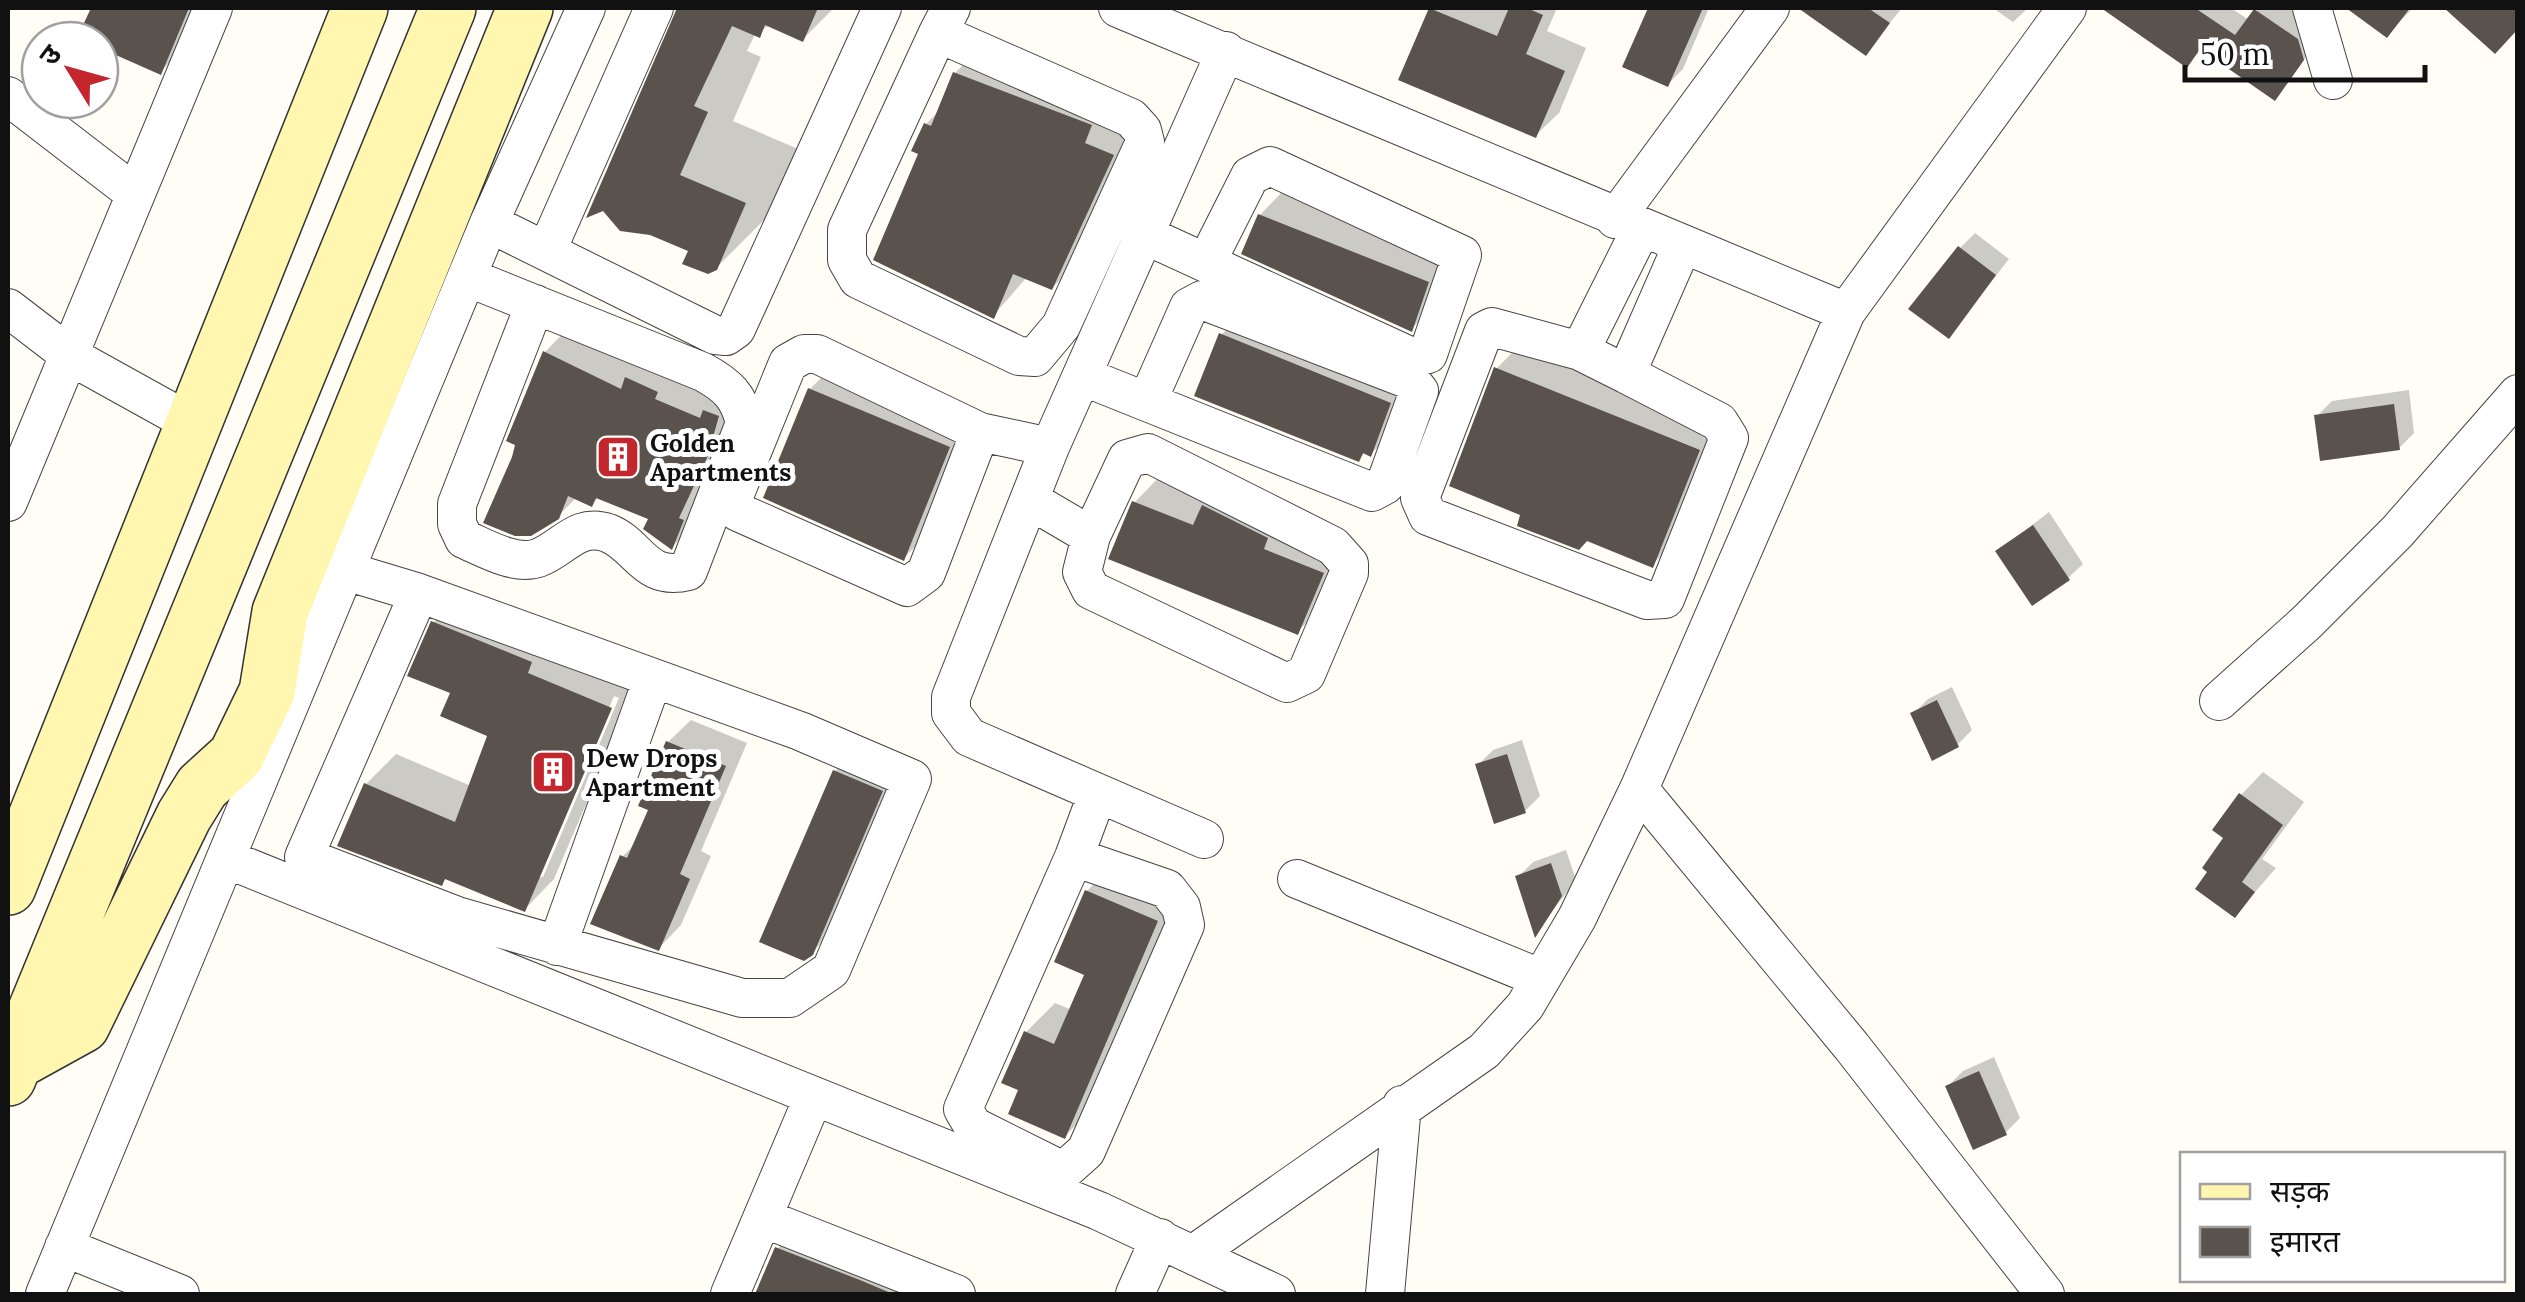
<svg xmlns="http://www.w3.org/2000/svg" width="2525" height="1302" font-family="Lora,'Noto Sans Devanagari',serif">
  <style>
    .shadow { fill: #0003; fill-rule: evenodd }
    .building { fill: #5a524d }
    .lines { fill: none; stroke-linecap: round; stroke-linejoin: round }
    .street-casing { stroke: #444; stroke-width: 40 }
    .secondary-casing { stroke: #333; stroke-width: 58 }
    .street { stroke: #fff; stroke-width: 38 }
    .secondary { stroke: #fff6b0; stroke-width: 55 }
    .labels { text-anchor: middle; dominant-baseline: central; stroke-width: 10; stroke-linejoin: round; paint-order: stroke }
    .poi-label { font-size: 25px; font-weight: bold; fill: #111; stroke: #fff; text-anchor: start }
  </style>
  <rect width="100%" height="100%" fill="#fffdf5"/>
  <path class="shadow" d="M93,8H202L183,49L160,72L100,45V40L81,36Z
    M680,8H834L803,39L770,25L755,34L747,51L761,57L733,121L798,149L771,213L716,268L691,250L651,233Z
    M1434,8H1557L1547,31L1586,48L1559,113L1536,135L1401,79Z
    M1650,8H1709L1683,69L1668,84L1626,66Z
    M1821,8H1902L1865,53L1814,16Z
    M1993,8H2028L2013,22Z
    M2134,8H2231L2249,20L2259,8H2288L2312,24L2317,43L2274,98L2203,48L2187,65L2125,21Z
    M2352,8H2413L2387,35Z
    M985,43L1142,125L1082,258L1052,288L1027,277L993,316L922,153L926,124L940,110L955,73Z
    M1282,192L1450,259L1434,307L1411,329L1260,215Z
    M1975,233L2009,259L1949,336L1960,248Z
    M1251,305L1419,373L1401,424L1371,454L1366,452L1358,460L1221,335Z
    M574,322L748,387L701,517L672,547L651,518L600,496L592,504L577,497L557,517L514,458L545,352Z
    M1526,339L1728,420L1682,535L1652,565L1496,369Z
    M840,359L978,417L933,528L904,558L810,389Z
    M2409,390L2414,433L2399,448L2317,416L2332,401Z
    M1164,472L1352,544L1327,602L1297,632L1135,502Z
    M2049,512L2083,564L2068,578L1998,551Z
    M463,593L640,678L554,879L525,909L447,877L441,883L366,784L396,754L471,786L490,734L453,692L433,623ZM614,696L619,698L543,877H537Z
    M1952,687L1972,730L1957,745L1913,714L1928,699Z
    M691,720L747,743L701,851L711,856L681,925L659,948L622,857L637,842L651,808L668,742Z
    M1522,740L1540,796L1525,811L1478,765L1493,750Z
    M858,749L903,768L835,930L811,953L835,771Z
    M2263,772L2304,802L2262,859L2276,868L2235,915L2227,838L2241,795Z
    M1566,850L1576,880L1536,933L1518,877L1533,862Z
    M1117,861L1186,891L1096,1105L1066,1135L1021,1088L1026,1032L1055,1003L1072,1010L1087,974V891Z
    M1994,1057L2020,1118L2005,1133L1948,1086L1963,1071Z
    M792,1234L928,1294H757L778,1248Z"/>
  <path class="building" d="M91,8H189L161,75L100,48V40L77,38Z
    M677,8H818L803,42L765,25L760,38L732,26L694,106L708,112L680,175L746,203L717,270L708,274L682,264L688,251L650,235L620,231L603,211L586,218Z
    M1429,8L1497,36L1509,8H1527L1543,15L1526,54L1565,71L1536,138L1398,80Z
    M1648,8H1703L1668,87L1622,67Z
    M1798,8H1868L1890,23L1866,56Z
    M2101,8H2195L2235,35L2254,9L2298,39L2304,60L2275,101L2200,49L2187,68Z
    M2346,8H2410L2387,38Z
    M2444,8H2518V29L2495,54Z
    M953,72L1092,125L1085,143L1114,155L1052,290L1013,274L994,319L873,260L918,154L911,151L924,123L931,126Z
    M1258,214L1429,282L1412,332L1241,254Z
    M1958,246L1996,275L1949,339L1908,309Z
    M1219,333L1391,403L1371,457L1363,453L1359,462L1194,396Z
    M543,351L621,389L625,377L658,392L655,399L700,418L703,410L719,416L707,458L679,518L684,520L672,550L643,529L648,519L596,498L592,507L568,496L559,519L531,536H515L483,523L512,457L515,445L506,441Z
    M1494,367L1700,450L1653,568L1587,541L1579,550L1517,526L1520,515L1449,486Z
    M808,388L950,447L904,561L763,498Z
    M2394,404L2400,450L2320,461L2314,415Z
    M1132,501L1193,525L1202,505L1268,538L1264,549L1324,573L1298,635L1108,559Z
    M2033,525L2070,580L2032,606L1995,551Z
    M431,621L532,662L528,673L612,708L525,912L445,879L442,886L337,846L364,783L455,822L487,736L440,716L450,693L407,676Z
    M1937,700L1959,747L1932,761L1910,713Z
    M666,741L726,766L680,874L690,879L659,951L590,924L620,855L627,858L648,810L638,806Z
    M1507,754L1526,813L1494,824L1475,764Z
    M833,770L883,791L813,955L804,961L759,942Z
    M2239,793L2283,825L2242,882L2255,892L2235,918L2195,889L2207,872L2202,868L2223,838L2212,830Z
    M1551,863L1562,896L1535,938L1515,876Z
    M1085,890L1158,921L1065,1139L1008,1114L1018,1090L1001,1083L1024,1031L1054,1044L1084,975L1054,962Z
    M1979,1071L2007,1135L1973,1150L1945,1086Z
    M775,1247L860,1280L893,1294H755Z"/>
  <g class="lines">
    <defs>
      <path id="street" d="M1118,8L1846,312
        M2312,8L2333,80
        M938,33L1131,118L1142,130L1145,142L1061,326L1035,357L1019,356L858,279L847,260V230L938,33L951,8
        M8,96L134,193
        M1615,219L1770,8
        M489,223L715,335L726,336L736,329L882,8
        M1145,235L1414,358L1428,354L1462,255L1270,166L1250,176L1206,263
        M547,250L654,8
        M467,277L703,372C727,385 739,396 745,423L688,571C644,582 639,545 608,533C577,522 563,549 538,558C515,566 485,548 464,539L457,524V504L535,304
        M8,308L72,357L191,423
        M1580,351L1641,229
        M1626,374L1580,351L1492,327L1484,331L1420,498L1428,516L1647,600L1665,599L1729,438L1719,422L1626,374L1682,246
        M1082,376L1147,402L1189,307L1202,300L1410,380L1419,391L1385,485L1372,492L1147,402
        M980,432L926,573L907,587L738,512L734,496L788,363L804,354H817L980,432L1050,447
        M1030,500L1091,536L1082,572L1091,590L1287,683L1306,674L1349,573V564L1333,546L1148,453L1127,459L1091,536
        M8,502L213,8
        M346,571L419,593L304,857L457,916L742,998H790L831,970L912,779L800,731L419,593
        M2219,701L2307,622L2397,532L2518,394
        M1639,789L1852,1047L2045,1294
        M1204,839L969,737L951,713V697L1050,447L1226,51
        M1074,857L1167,889L1181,907L1185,925L1086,1151L1067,1168L1055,1167L973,1126L963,1109L1074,857L1097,795
        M227,859L1099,1211L1276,1294
        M1297,879L1540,978
        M557,946L653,678
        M763,1218L956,1294
        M64,1247L180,1294
        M1194,1254L1484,1051L1525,1006L1577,918L1639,789L1846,312L2067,8
        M45,1294L489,223L586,8
        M730,1294L813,1098
        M1135,1294L1160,1238
        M1385,1294L1402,1105"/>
      <path id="secondary" d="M8,887L360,8
        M15,1062L82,1025L184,816L202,787L236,756L267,692L280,612L525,8
        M8,1078L448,8"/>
    </defs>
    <use href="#street" class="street-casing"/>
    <use href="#secondary" class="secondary-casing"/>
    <use href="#street" class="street"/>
    <use href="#secondary" class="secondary"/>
  </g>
  <defs>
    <symbol id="building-square" viewBox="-11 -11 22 22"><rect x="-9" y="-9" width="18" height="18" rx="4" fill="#c4262e" stroke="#fff"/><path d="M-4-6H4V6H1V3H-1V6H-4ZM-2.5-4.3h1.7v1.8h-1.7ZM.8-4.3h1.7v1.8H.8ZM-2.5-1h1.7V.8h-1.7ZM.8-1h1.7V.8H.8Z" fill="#fff"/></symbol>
  </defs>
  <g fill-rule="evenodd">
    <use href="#building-square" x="593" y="432" width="50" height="50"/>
    <use href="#building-square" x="528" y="747" width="50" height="50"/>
  </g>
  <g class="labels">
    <g class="poi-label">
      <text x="650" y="443">Golden<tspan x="650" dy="29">Apartments</tspan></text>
      <text x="586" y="758">Dew Drops<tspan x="586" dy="29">Apartment</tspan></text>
    </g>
  </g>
  <rect width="2525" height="1302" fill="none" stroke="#111111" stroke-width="20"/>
  <rect x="2180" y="1152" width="325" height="130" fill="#ffffff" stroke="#a0a0a0" stroke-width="2.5"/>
  <rect x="2200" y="1184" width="50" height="15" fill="#fff6b0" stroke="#a0a0a0" stroke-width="2.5"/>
  <text x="2270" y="1202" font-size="30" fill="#111111">सड़क</text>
  <rect x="2200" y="1227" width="50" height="30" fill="#5a524d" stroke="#a0a0a0" stroke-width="2.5"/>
  <text x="2270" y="1252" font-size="30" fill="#111111">इमारत</text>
  <g transform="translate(70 70) rotate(307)"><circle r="48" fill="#ffffff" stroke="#a0a0a0" stroke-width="2.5"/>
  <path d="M0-8L18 38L0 25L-18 38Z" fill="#c4262e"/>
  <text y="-15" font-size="28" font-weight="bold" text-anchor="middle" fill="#111111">उ</text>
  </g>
  <path d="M2185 65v15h240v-15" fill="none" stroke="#111111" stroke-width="5"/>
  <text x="2200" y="65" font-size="30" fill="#111111" stroke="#ffffff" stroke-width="8" paint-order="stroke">50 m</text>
</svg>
